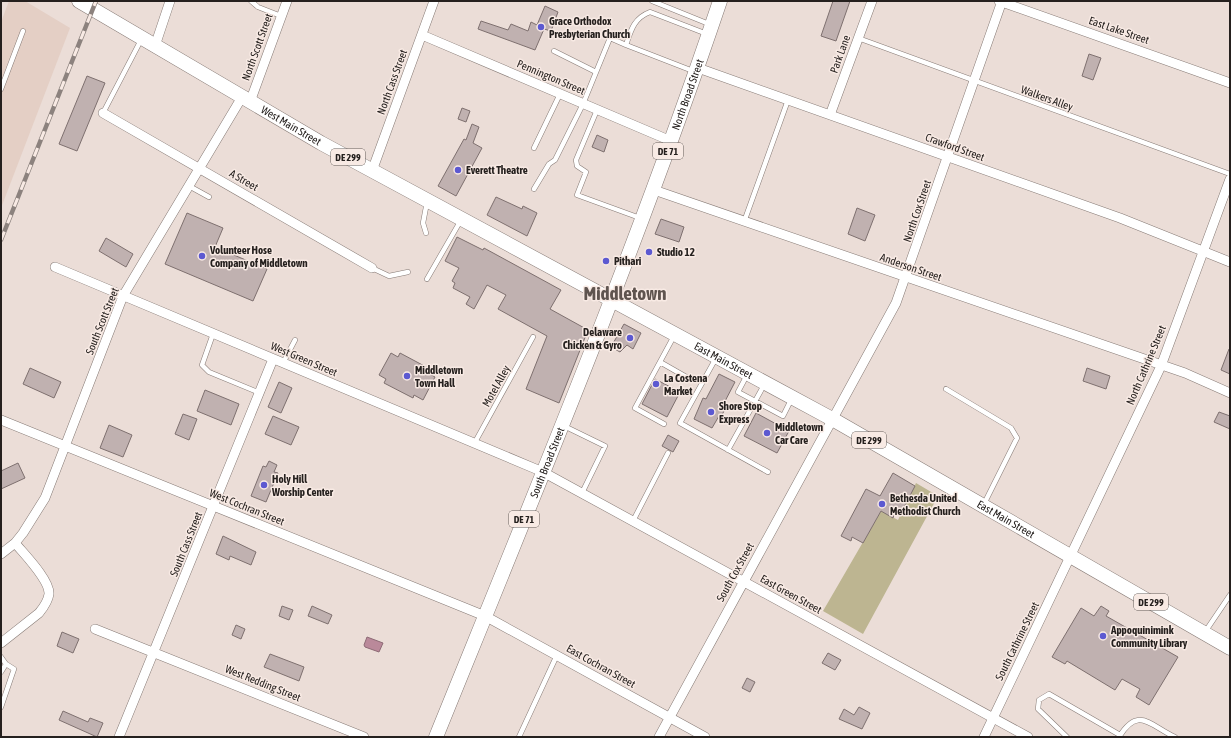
<svg xmlns="http://www.w3.org/2000/svg" width="1231" height="738" font-family="'Asap Condensed',sans-serif">
  <style>
    .built { fill: #e4cfc5 }
    .green { fill: #bdb591 }
    .water { fill: #ba899a; stroke: #8d6a75 }
    .building { fill: #c0b1b0; stroke: #7e706f }
    .lines { fill: none; stroke-linecap: round; stroke-linejoin: round }
    .service-casing { stroke: #867a75; stroke-width: 5.5 }
    .minor-casing { stroke: #867a75; stroke-width: 10 }
    .primary-casing { stroke: #867a75; stroke-width: 15 }
    .service { stroke: #fff; stroke-width: 4.5 }
    .minor { stroke: #fff; stroke-width: 9 }
    .primary { stroke: #fff; stroke-width: 14 }
    .rail-casing { stroke: #8c827e; stroke-width: 4.5 }
    .rail { stroke: #f8eae4; stroke-width: 3; stroke-dasharray: 9; stroke-linecap: butt }
    .poi-dot { fill: #5c59d1; stroke: #f8eae4; stroke-width: 1.5 }
    .labels { text-anchor: middle; dominant-baseline: central; stroke-width: 3; stroke-linejoin: round; paint-order: stroke }
    .shield { fill: #f8eae4; stroke: #645d59; stroke-width: 1 }
    .shield-label { font-size: 10px; font-weight: bold; fill: #25201e }
    .poi-label { font-size: 11px; font-weight: bold; fill: #25201e; stroke: #f8eae4; text-anchor: start }
    .street-label { font-size: 11px; fill: #25201e; stroke: #f8eae4 }
    .town-label { font-size: 19px; font-weight: bold; fill: #5f544f; stroke: #f8eae4 }
  </style>
  <rect width="100%" height="100%" fill="#ebddd7"/>
  <path class="built" d="M9,1H25L70,28L1,208V22Z"/>
  <path class="green" d="M916,483L938,496L863,634L823,611L881,511L898,520Z"/>
  <path class="water" d="M367,637L383,643L379,652L365,647L364,645Z"/>
  <path class="building" d="M833,1H850L836,41L821,36Z
    M545,6L558,12L551,31L544,29L535,50L478,29L481,21L508,30L511,24L528,31L531,22L537,25Z
    M1089,54L1101,58L1093,80L1082,76Z
    M87,76L105,83L77,151L59,144Z
    M462,108L470,111L466,122L458,119Z
    M472,124L479,127L473,143L482,148L456,196L438,186L464,139L466,140Z
    M597,135L608,140L604,152L592,147Z
    M496,197L522,209L523,206L537,213L527,236L487,215Z
    M857,208L875,215L865,241L848,234Z
    M187,213L223,228L215,247L267,269L253,301L165,264Z
    M661,219L684,227L679,242L655,234Z
    M457,237L483,250L484,248L561,290L550,309L588,330L559,403L526,389L547,336L498,309L506,295L487,285L474,309L466,304L470,297L453,288L455,283L452,281L459,268L445,261Z
    M106,238L133,254L126,267L99,251Z
    M624,324L641,333L633,349L627,345L620,352L611,347Z
    M1229,349H1230V374L1221,370Z
    M391,353L398,357L400,353L430,369L428,373L435,377L423,400L414,395L413,398L384,383L386,379L379,375Z
    M30,368L61,382L54,398L23,384Z
    M1087,368L1110,376L1106,389L1083,381Z
    M719,374L735,382L722,407L725,409L721,417L719,416L712,428L694,419L703,398L706,399Z
    M655,379L680,392L667,417L642,404Z
    M279,382L292,388L281,413L268,407Z
    M205,390L239,404L231,425L197,411Z
    M1219,412L1230,416V429L1214,422Z
    M756,413L789,431L777,453L744,436Z
    M183,414L197,419L189,440L175,434Z
    M273,416L299,427L291,445L265,434Z
    M109,425L132,435L123,457L100,448Z
    M668,435L679,441L673,452L662,446Z
    M269,461L277,465L274,472L278,473L266,502L251,496L263,466L266,467Z
    M18,463L25,478L1,489V471Z
    M893,473L915,486L900,515L895,512L893,518L881,511L863,543L852,537L851,541L841,536L866,489L880,496Z
    M223,536L256,552L251,565L230,556L229,560L216,554Z
    M282,606L293,610L289,620L279,616Z
    M312,606L332,615L328,624L308,616Z
    M1101,606L1109,611L1106,616L1178,657L1149,705L1136,697L1140,689L1122,679L1115,690L1067,661L1065,664L1052,657L1081,608L1094,616Z
    M236,625L245,629L241,639L232,635Z
    M62,632L79,639L73,653L57,646Z
    M828,653L841,660L835,670L822,663Z
    M270,654L304,667L299,681L264,667Z
    M747,678L755,682L750,692L742,688Z
    M859,707L870,713L862,729L839,719L844,709L854,715Z
    M63,711L88,722L90,718L103,723L97,737L59,720Z"/>
  <g class="lines">
    <defs>
      <path id="service" d="M251,1L258,7L281,16
        M652,1L709,24
        M858,38L1230,174
        M554,51L596,72
        M693,71L626,45C631,30 634,18 650,12L707,34
        M1,89L23,31
        M597,110L576,160L577,166L586,172L577,195L640,218
        M103,113L141,40
        M534,148L560,94
        M189,186L209,197
        M534,189L549,164L555,160L583,104L610,38L626,45
        M744,222L788,100
        M426,233L423,223L427,202
        M372,268L389,276L408,272
        M427,279L461,220
        M213,334L202,365L209,372L260,393
        M716,358L680,423L768,472
        M660,362L688,378
        M283,363L295,340
        M747,375L738,392L783,416L792,398
        M946,389L1011,428L1017,438L984,504
        M664,424L635,408L674,336
        M564,426L605,446L582,493
        M474,444L533,337
        M728,450L764,385
        M633,521L668,453
        M1205,632L1230,595
        M1,657L6,664L14,669L1,707
        M1,672L6,664
        M519,737L557,655
        M1067,737L1038,709L1039,700L1049,694L1120,735
        M1119,737C1139,705 1150,726 1175,737"/>
      <path id="minor" d="M999,1L1230,83
        M422,35L671,141
        M155,46L170,1
        M698,68L1120,218L1230,262
        M250,102L287,1
        M103,113L372,268
        M830,115L872,1
        M372,171L434,1
        M654,190L1185,373L1230,393
        M55,267L543,472L1028,737
        M1,420L485,616L705,737
        M1,554L15,543L23,533L45,498L123,296L242,97
        M95,629L364,737
        M1,643L39,613C43,608 48,602 49,594C50,580 24,554 15,543
        M119,737L273,359
        M659,737L896,303L1002,1
        M984,737L1161,366L1230,179"/>
      <g id="primary">
        <path id="s1" d="M79,1L321,143L834,420L1230,648"/>
        <path id="s2" d="M436,737C535,493 636,250 720,1"/>
      </g>
    </defs>
    <use href="#service" class="service-casing"/>
    <use href="#minor" class="minor-casing"/>
    <use href="#primary" class="primary-casing"/>
    <use href="#service" class="service"/>
    <use href="#minor" class="minor"/>
    <use href="#primary" class="primary"/>
    <defs>
      <path id="rail" d="M1,240L96,1"/>
    </defs>
    <use href="#rail" class="rail-casing"/>
    <use href="#rail" class="rail"/>
  </g>
  <g class="poi-dot">
    <circle cx="541" cy="27" r="4"/>
    <circle cx="458" cy="170" r="4"/>
    <circle cx="649" cy="252" r="4"/>
    <circle cx="202" cy="256" r="4"/>
    <circle cx="606" cy="261" r="4"/>
    <circle cx="630" cy="338" r="4"/>
    <circle cx="407" cy="376" r="4"/>
    <circle cx="656" cy="384" r="4"/>
    <circle cx="711" cy="412" r="4"/>
    <circle cx="767" cy="433" r="4"/>
    <circle cx="264" cy="485" r="4"/>
    <circle cx="882" cy="504" r="4"/>
    <circle cx="1103" cy="636" r="4"/>
  </g>
  <g class="labels">
    <g class="shield">
      <rect x="653" y="143" width="30" height="16" rx="3"/>
      <rect x="331" y="149" width="34" height="16" rx="3"/>
      <rect x="852" y="432" width="34" height="16" rx="3"/>
      <rect x="509" y="511" width="30" height="16" rx="3"/>
      <rect x="1134" y="594" width="34" height="16" rx="3"/>
    </g>
    <g class="shield-label">
      <text x="668" y="151">DE 71</text>
      <text x="348" y="157">DE 299</text>
      <text x="869" y="440">DE 299</text>
      <text x="524" y="519">DE 71</text>
      <text x="1151" y="602">DE 299</text>
    </g>
    <g class="poi-label">
      <text x="549" y="21">Grace Orthodox<tspan x="549" dy="13">Presbyterian Church</tspan></text>
      <text x="466" y="170">Everett Theatre</text>
      <text x="210" y="250">Volunteer Hose<tspan x="210" dy="13">Company of Middletown</tspan></text>
      <text x="657" y="252">Studio 12</text>
      <text x="614" y="261">Pithari</text>
      <text x="622" y="332" text-anchor="end">Delaware<tspan x="622" dy="13">Chicken &amp; Gyro</tspan></text>
      <text x="415" y="370">Middletown<tspan x="415" dy="13">Town Hall</tspan></text>
      <text x="664" y="378">La Costena<tspan x="664" dy="13">Market</tspan></text>
      <text x="719" y="406">Shore Stop<tspan x="719" dy="13">Express</tspan></text>
      <text x="775" y="427">Middletown<tspan x="775" dy="13">Car Care</tspan></text>
      <text x="272" y="479">Holy Hill<tspan x="272" dy="13">Worship Center</tspan></text>
      <text x="890" y="498">Bethesda United<tspan x="890" dy="13">Methodist Church</tspan></text>
      <text x="1111" y="630">Appoquinimink<tspan x="1111" dy="13">Community Library</tspan></text>
    </g>
    <g class="street-label">
      <text transform="translate(1119 30) rotate(19)">East Lake Street</text>
      <text transform="translate(257 47) rotate(-70)">North Scott Street</text>
      <text transform="translate(840 54) rotate(-70)">Park Lane</text>
      <text transform="translate(551 77) rotate(23)">Pennington Street</text>
      <text transform="translate(392 82) rotate(-70)">North Cass Street</text>
      <text stroke="none"><textPath href="#s2" startOffset="690">North Broad Street</textPath></text>
      <text transform="translate(1047 98) rotate(20)">Walkers Alley</text>
      <text stroke="none"><textPath href="#s1" startOffset="246">West Main Street</textPath></text>
      <text transform="translate(955 147) rotate(20)">Crawford Street</text>
      <text transform="translate(244 180) rotate(30)">A Street</text>
      <text transform="translate(917 211) rotate(-71)">North Cox Street</text>
      <text transform="translate(911 267) rotate(19)">Anderson Street</text>
      <text transform="translate(102 321) rotate(-68)">South Scott Street</text>
      <text transform="translate(304 359) rotate(23)">West Green Street</text>
      <text stroke="none"><textPath href="#s1" startOffset="738">East Main Street</textPath></text>
      <text transform="translate(1146 365) rotate(-67)">North Cathrine Street</text>
      <text transform="translate(496 386) rotate(-61)">Motel Alley</text>
      <text stroke="none"><textPath href="#s2" startOffset="296">South Broad Street</textPath></text>
      <text transform="translate(247 507) rotate(22)">West Cochran Street</text>
      <text stroke="none"><textPath href="#s1" startOffset="1062">East Main Street</textPath></text>
      <text transform="translate(186 544) rotate(-68)">South Cass Street</text>
      <text transform="translate(735 572) rotate(-61)">South Cox Street</text>
      <text transform="translate(791 594) rotate(29)">East Green Street</text>
      <text transform="translate(1017 641) rotate(-64)">South Cathrine Street</text>
      <text transform="translate(601 666) rotate(29)">East Cochran Street</text>
      <text transform="translate(263 683) rotate(22)">West Redding Street</text>
    </g>
    <g class="town-label">
      <text x="625" y="293">Middletown</text>
    </g>
  </g>
  <rect width="1231" height="738" fill="none" stroke="#25201e" stroke-width="4"/>
</svg>
